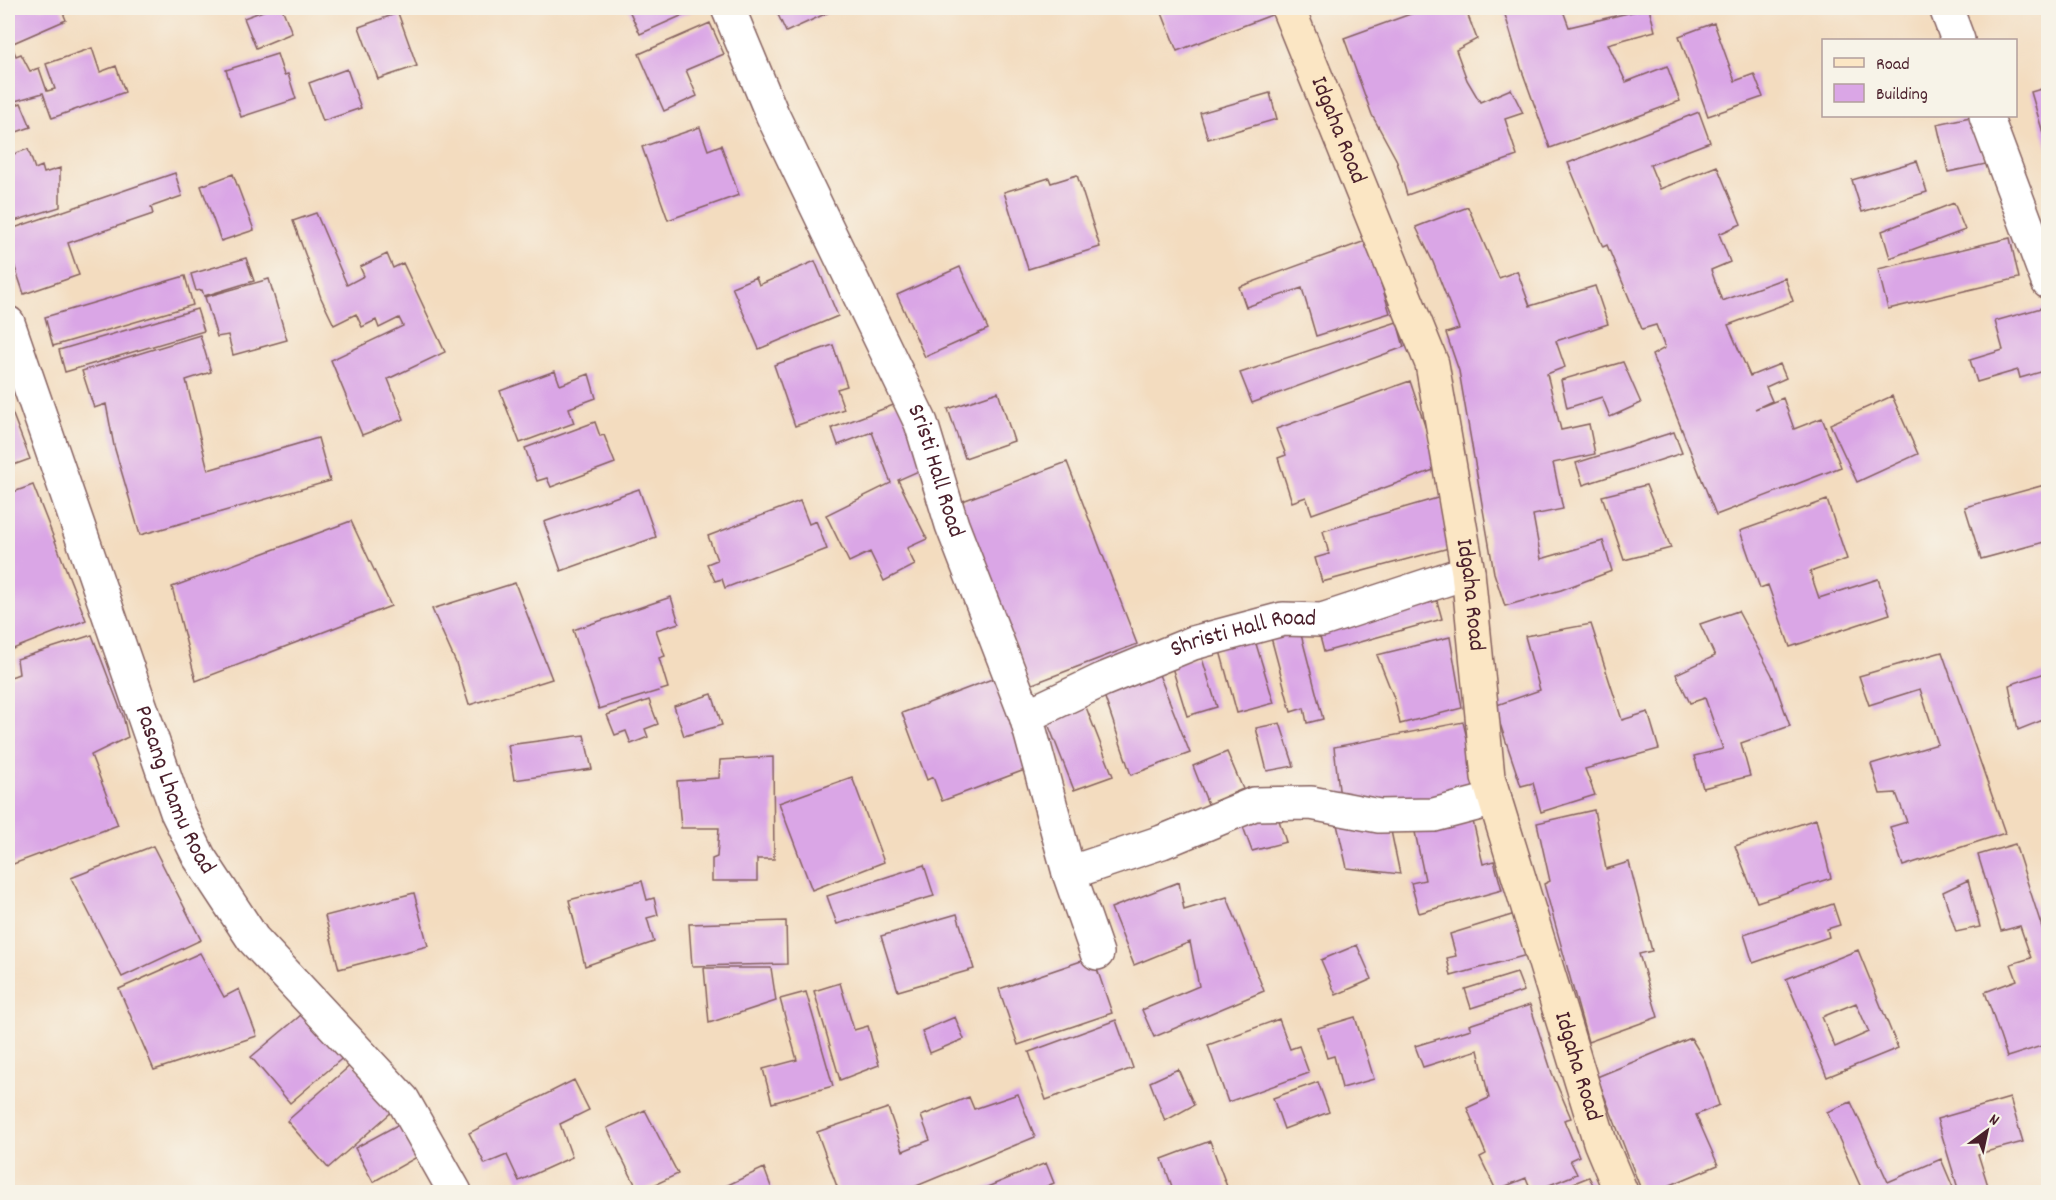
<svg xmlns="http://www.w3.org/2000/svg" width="2056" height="1200" font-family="Dekko,sans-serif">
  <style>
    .building { fill: #daa6e6; fill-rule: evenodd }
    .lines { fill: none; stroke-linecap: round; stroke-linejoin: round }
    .street-casing { stroke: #85615f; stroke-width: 36 }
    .secondary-casing { stroke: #85615f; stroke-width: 36 }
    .street { stroke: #fff; stroke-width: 33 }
    .secondary { stroke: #fbe6c4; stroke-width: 33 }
    .labels { text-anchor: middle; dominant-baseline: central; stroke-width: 5; stroke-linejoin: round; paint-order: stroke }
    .street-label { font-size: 24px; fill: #4a1f2b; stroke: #f7f3e8 }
  </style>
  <rect width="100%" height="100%" fill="#f7f3e8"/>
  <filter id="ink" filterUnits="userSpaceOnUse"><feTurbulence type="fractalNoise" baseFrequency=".0167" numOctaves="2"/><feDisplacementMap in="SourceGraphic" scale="12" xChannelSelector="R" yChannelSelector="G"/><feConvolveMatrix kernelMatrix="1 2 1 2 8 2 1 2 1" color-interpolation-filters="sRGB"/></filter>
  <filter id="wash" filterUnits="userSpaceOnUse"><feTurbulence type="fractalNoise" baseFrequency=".008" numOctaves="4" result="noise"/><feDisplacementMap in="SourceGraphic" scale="24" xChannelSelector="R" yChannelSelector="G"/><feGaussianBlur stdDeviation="1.35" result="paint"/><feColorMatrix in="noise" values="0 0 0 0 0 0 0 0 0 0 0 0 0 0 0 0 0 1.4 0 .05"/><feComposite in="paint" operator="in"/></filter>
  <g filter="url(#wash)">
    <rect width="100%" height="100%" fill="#f3dcbf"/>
    <g id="blocks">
      <path class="building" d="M8,8H61L66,20L11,44L16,56L21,54L30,71L39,68L47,91L55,89L46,64L92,48L100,72L116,66L125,92L52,118L43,93L8,103Z
        M271,8H282L292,33L256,48L244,18Z
        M628,8H699L640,34Z
        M775,8H838L786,32Z
        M1160,8H1271L1274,14L1177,51Z
        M1427,8H1465L1477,39L1456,50L1467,80L1480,102L1511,89L1523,113L1505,119L1517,156L1407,195L1396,159L1372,115L1344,38Z
        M1503,8H1562L1569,27L1649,8L1655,31L1608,44L1626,82L1667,66L1680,101L1550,148L1521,68Z
        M398,13L417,66L378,79L359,27Z
        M710,23L724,54L686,70L697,96L664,111L639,54Z
        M1714,23L1735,81L1754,74L1763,97L1708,116L1679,36Z
        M277,54L284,75L288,74L296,99L241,117L226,70Z
        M347,69L361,108L323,121L309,83Z
        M2048,87V150L2031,92Z
        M1270,93L1277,119L1208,139L1200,113Z
        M21,103L31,127L8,135V108Z
        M1699,112L1710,142L1650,165L1660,189L1717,166L1741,224L1719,234L1730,262L1711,270L1722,301L1785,278L1793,301L1728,325L1750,376L1780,364L1786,378L1766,387L1772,401L1755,409L1783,398L1794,429L1822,418L1841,467L1716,515L1652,355L1665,348L1656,325L1642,329L1607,245L1603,247L1568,163Z
        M1975,116L1986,164L1948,172L1937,124Z
        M700,127L708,150L721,145L739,195L668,220L642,147Z
        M28,149L35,169L42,166L44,173L60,168V207L8,223V156Z
        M1917,161L1927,192L1862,212L1852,180Z
        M175,173L182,196L151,207L153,214L68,243L79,275L24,294L8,247V230Z
        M233,174L254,230L221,241L201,186Z
        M1077,175L1100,247L1028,269L1004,192L1049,178L1051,183Z
        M1954,203L1965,230L1890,258L1882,231Z
        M1468,207L1499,278L1517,271L1530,306L1595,286L1608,324L1556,341L1565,367L1547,374L1561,430L1589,424L1595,454L1553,463L1563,509L1533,515L1541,559L1603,541L1612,571L1561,590L1505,606L1494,573L1459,371L1446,333L1459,329L1433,262L1416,227Z
        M316,213L347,285L364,276L360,267L387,254L393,268L403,263L445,352L388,379L404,419L362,435L331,360L403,326L399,318L379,328L376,320L362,327L356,314L334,325L321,298L293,221Z
        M2010,238L2019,278L1888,309L1878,269Z
        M1368,240L1390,313L1316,336L1302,288L1246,307L1239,287Z
        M246,258L254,281L204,296L202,290L196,291L191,274Z
        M815,261L838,316L759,349L732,287L756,277L759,285Z
        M960,267L988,329L925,357L897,295Z
        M185,276L193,305L53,346L45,317Z
        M269,279L287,340L233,355L228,335L217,337L205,297Z
        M2048,306V370L2020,378L2018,370L1977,382L1970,360L2003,350L1995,321Z
        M197,309L204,331L65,372L59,350Z
        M1397,322L1404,347L1252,403L1240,373Z
        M200,335L211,372L186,380L208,470L318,438L330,481L140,535L114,446L106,404L94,408L82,371Z
        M833,345L847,386L837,389L844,409L795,426L774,365Z
        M1623,362L1641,403L1610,417L1602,397L1567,408L1561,380Z
        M555,371L560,385L589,374L596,398L569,408L574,423L520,443L500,391Z
        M1410,381L1439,468L1312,514L1306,497L1292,502L1278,458L1286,455L1276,429Z
        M998,392L1014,441L965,458L948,409Z
        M1892,396L1918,454L1857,482L1830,424Z
        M8,402L30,459L8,467Z
        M899,403L930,466L898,480L927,539L907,548L915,565L884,581L870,552L849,562L826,515L891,483L872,432L838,445L832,428Z
        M595,422L600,436L604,435L615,463L551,487L547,478L537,481L525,448Z
        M1674,432L1682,453L1583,485L1576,463Z
        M1067,462L1137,644L1030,685L960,502Z
        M2048,484V541L1981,559L1965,507Z
        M33,485L86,620L8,651V494Z
        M1646,485L1671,548L1624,560L1602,496Z
        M639,489L656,537L561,571L544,522Z
        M1441,497L1449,548L1322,582L1315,558L1329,554L1323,531Z
        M1827,500L1847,559L1810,572L1819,598L1878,579L1890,614L1790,647L1768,585L1760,588L1740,531Z
        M800,501L809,524L816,521L827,549L725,588L722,579L715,581L707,564L717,560L708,536Z
        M351,521L391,606L196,681L172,587Z
        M515,583L552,679L469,705L456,663L432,609Z
        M671,597L679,623L656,630L665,656L659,658L668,688L599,709L573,630Z
        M1437,601L1442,619L1324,652L1318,629Z
        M1738,611L1772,675L1790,726L1741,743L1750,776L1703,788L1694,756L1723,749L1705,698L1690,703L1676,674L1715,656L1700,624Z
        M1298,623L1323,719L1307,723L1304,708L1291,712L1269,630Z
        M1591,624L1622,720L1648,712L1659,749L1585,769L1595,795L1541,812L1533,783L1521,786L1494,706L1540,690L1525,636Z
        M1253,634L1274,703L1237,713L1219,647Z
        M92,635L123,716L128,737L91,755L118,825L8,866V678L19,674L17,659Z
        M1450,637L1462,708L1400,724L1394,698L1377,655Z
        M1942,652L2005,833L1903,866L1890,827L1907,822L1896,793L1880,794L1871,764L1938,744L1920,689L1869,705L1859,676Z
        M1201,655L1217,707L1187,716L1171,664Z
        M1156,667L1190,753L1131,775L1101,686Z
        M2048,672V718L2018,730L2009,685Z
        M1000,676L1030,768L942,801L933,777L927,780L902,713Z
        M712,694L722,725L684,736L674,706Z
        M649,700L658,724L645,729L648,737L631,744L626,731L615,735L607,715Z
        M1084,702L1113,776L1074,790L1045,716Z
        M1463,722L1480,791L1411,811L1340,798L1334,747Z
        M1280,723L1294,766L1267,771L1256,728Z
        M584,735L592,769L514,780L508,745Z
        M1227,752L1243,789L1208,804L1193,766Z
        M773,757L774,859H757V881H712V859L717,857L719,828H681L677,781L719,778L720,760Z
        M852,777L884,862L812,890L779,803Z
        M1594,810L1606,869L1629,862L1652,951L1639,954L1658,1017L1588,1042L1544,884L1550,881L1537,823Z
        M1277,814L1286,842L1252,851L1242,824Z
        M1816,819L1831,878L1757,902L1735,846Z
        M1336,820L1390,826L1400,874L1347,868Z
        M1473,821L1483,864L1494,861L1502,890L1419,913L1411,883L1425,880L1415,832Z
        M2015,844L2048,946V1044L2007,1057L1985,992L2017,980L2011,964L2031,958L2020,926L2001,931L1978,855Z
        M153,846L201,940L122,977L71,878Z
        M924,865L934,896L837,924L827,896Z
        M1968,880L1980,927L1956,932L1943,892Z
        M642,881L647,900L654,898L658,915L647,918L654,942L585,966L569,900Z
        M1179,882L1184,910L1227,897L1264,991L1154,1037L1142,1010L1199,986L1190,942L1134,965L1111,908Z
        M414,893L428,946L339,969L325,916Z
        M1833,904L1840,925L1827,929L1829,937L1753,963L1744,934Z
        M957,914L974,969L898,991L881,936Z
        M1515,914L1527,955L1451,976L1447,958L1456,956L1450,934Z
        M786,921L787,964L692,966L689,924Z
        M1357,945L1372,979L1336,995L1321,960Z
        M1858,950L1898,1048L1827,1077L1786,979ZM1856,1003L1869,1032L1835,1047L1822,1017Z
        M200,953L224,997L239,989L257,1036L154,1070L119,989Z
        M1093,957L1112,1013L1018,1045L999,989Z
        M704,968H771L776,1001L709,1023Z
        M1517,973L1524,991L1471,1008L1465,989Z
        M840,983L854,1030L868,1026L879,1065L840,1080L814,991Z
        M806,992L833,1086L772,1103L763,1069L797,1060L780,999Z
        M1530,1005L1552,1073L1571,1118L1564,1120L1579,1156L1570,1160L1577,1174L1532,1192L1526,1178L1496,1190L1480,1157L1486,1154L1467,1108L1489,1098L1478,1050L1423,1067L1415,1046L1471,1029L1469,1025Z
        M307,1010L346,1055L290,1103L251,1057Z
        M955,1017L964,1039L930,1053L922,1031Z
        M1355,1017L1374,1079L1342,1088L1334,1056L1327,1058L1318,1028Z
        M1279,1019L1290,1049L1299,1046L1309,1073L1228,1102L1208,1045Z
        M1116,1020L1133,1068L1046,1100L1029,1052Z
        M1691,1038L1705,1061L1719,1105L1696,1115L1718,1165L1654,1192H1642L1597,1077Z
        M353,1063L394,1110L328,1168L287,1121Z
        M1178,1069L1194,1105L1165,1121L1150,1082Z
        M574,1080L589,1110L560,1124L572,1157L519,1181L507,1155L485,1164L469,1133Z
        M1318,1082L1329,1112L1284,1129L1273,1098Z
        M1018,1094L1035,1137L902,1192H839L817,1132L888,1108L903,1151L930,1140L921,1116L969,1097L974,1109Z
        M2010,1098L2023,1142L1978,1154L1990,1192H1959L1937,1119Z
        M1851,1102L1888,1182L1941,1159L1955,1192H1863L1827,1112Z
        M645,1110L678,1174L639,1192L607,1128Z
        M399,1124L417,1157L373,1182L355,1148Z
        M1210,1141L1229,1192H1174L1162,1159Z
        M1046,1163L1054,1183L1034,1192H975Z
        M764,1168L773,1192H713Z
        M1589,1177L1597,1192H1551Z"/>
    </g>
  </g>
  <g filter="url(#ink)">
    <use href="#blocks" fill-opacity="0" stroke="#85615f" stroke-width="1.5"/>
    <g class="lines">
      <defs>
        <g id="street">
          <path id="s1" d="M728,8L772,114L921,423L952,525L1026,716L1069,873L1097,953"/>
          <path d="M1946,8L1958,40"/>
          <path d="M1986,116L2048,282"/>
          <path id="s2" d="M8,323L177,812L199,857L253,939L403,1100L455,1192"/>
          <path id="s3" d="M1026,716L1102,680L1193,643L1283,619L1322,620L1468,572"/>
          <path d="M1069,873L1162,842L1254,804L1311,803L1379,816L1434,815L1495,799"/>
        </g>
        <g id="secondary">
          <path id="s4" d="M1288,8L1432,364L1468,572L1488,777L1600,1142L1621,1192"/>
        </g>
      </defs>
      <use href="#street" class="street-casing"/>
      <use href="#secondary" class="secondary-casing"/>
      <use href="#street" class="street"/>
      <use href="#secondary" class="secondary"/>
    </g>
  </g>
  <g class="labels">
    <g class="street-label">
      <text stroke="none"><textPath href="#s4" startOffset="132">Idgaha Road</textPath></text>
      <text stroke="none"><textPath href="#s1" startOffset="508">Sristi Hall Road</textPath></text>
      <text stroke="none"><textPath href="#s4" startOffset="618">Idgaha Road</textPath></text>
      <text stroke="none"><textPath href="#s3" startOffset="234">Shristi Hall Road</textPath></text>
      <text stroke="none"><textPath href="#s2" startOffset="496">Pasang Lhamu Road</textPath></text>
      <text stroke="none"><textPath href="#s4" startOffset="1104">Idgaha Road</textPath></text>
    </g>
  </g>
  <rect width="2056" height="1200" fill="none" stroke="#f7f3e8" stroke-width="30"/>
  <rect x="1822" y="39" width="195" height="78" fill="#f7f3e8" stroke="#b29e9c" stroke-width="1.5"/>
  <rect x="1834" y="58" width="30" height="9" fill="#fbe6c4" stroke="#b29e9c" stroke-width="1.5"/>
  <text x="1876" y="69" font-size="18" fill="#4a1f2b">Road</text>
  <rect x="1834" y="84" width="30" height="18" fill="#daa6e6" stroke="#b29e9c" stroke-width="1.5"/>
  <text x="1876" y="99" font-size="18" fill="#4a1f2b">Building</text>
  <g transform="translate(1987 1131) rotate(33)" stroke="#f7f3e8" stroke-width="4.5" paint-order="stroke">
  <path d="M0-4.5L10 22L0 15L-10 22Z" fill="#4a1f2b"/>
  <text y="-9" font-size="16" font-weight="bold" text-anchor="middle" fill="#4a1f2b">N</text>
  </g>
</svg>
